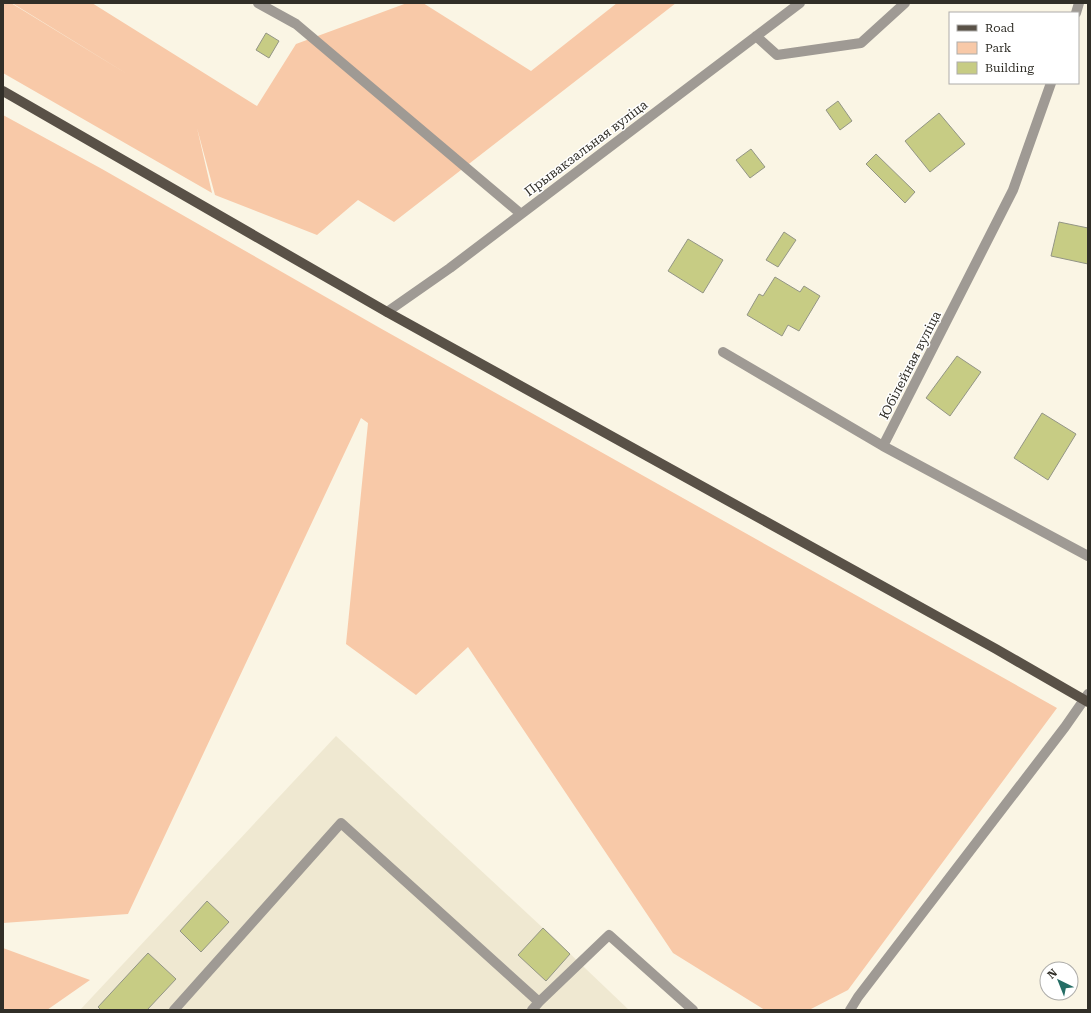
<svg xmlns="http://www.w3.org/2000/svg" width="1091" height="1013" font-family="'Roboto Serif',serif">
  <style>
    .built { fill: #efe8d1 }
    .green { fill: #f8c9a8 }
    .building { fill: #c7cc84; stroke: #939585 }
    .lines { fill: none; stroke-linecap: round; stroke-linejoin: round }
    .minor { stroke: #9f9a94; stroke-width: 10 }
    .major { stroke: #595147; stroke-width: 10 }
    .labels { text-anchor: middle; dominant-baseline: central; stroke-width: 3; stroke-linejoin: round; paint-order: stroke }
    .street-label { font-size: 13px; fill: #312f28; stroke: #fff }
  </style>
  <rect width="100%" height="100%" fill="#faf5e4"/>
  <path class="built" d="M336,736L543,928L629,1010H80Z"/>
  <path class="green" d="M3,3H11L132,77L12,3H92L257,106L296,44L407,3H423L531,71L617,3H676L394,222L358,200L317,235L215,195L197,128L212,193L3,73Z
    M3,115L102,169L380,328L1057,708L848,990L809,1010H765L673,953L468,647L416,695L346,644L368,423L361,418L128,914L3,923Z
    M3,948L90,980L47,1010H3Z"/>
  <path class="building" d="M266,33L279,41L269,58L256,50Z
    M838,101L852,121L840,130L826,110Z
    M939,113L965,144L930,172L905,141Z
    M751,149L765,167L750,178L736,160Z
    M876,154L915,192L905,203L866,164Z
    M1059,222L1088,228V264L1051,256Z
    M784,232L796,240L778,267L766,260Z
    M688,239L723,260L703,293L668,271Z
    M775,277L800,292L804,286L820,296L799,331L788,325L782,336L747,315L759,294L763,296Z
    M957,356L981,372L950,416L926,398Z
    M1042,413L1076,434L1048,480L1014,458Z
    M207,901L229,922L201,952L180,931Z
    M543,928L570,954L546,981L518,955Z
    M148,953L176,979L147,1010H101L98,1007Z"/>
  <g class="lines">
    <path class="minor" d="M258,3L296,24L521,214
      M1076,13L1079,3
      M756,36L777,55L861,43L905,3
      M1051,83L1013,190L883,446L1088,556
      M387,312L450,268L800,3
      M723,352L883,446
      M174,1010L341,823L539,1002
      M532,1010L539,1002L609,935L693,1010
      M850,1010L858,997L1065,727L1088,694"/>
    <path class="major" d="M3,91L387,312L996,649L1088,702"/>
  </g>
  <g class="labels">
    <g class="street-label">
      <text transform="translate(586 148) rotate(-37)">Прывакзальная вуліца</text>
      <text transform="translate(910 365) rotate(-63)">Юбілейная вуліца</text>
    </g>
  </g>
  <rect width="1091" height="1013" fill="none" stroke="#312f28" stroke-width="8"/>
  <rect x="949" y="12" width="130" height="72" fill="#ffffff" stroke="#adaca9"/>
  <rect x="957" y="25" width="20" height="6" fill="#595147" stroke="#adaca9"/>
  <text x="985" y="32" font-size="12" fill="#312f28">Road</text>
  <rect x="957" y="42" width="20" height="12" fill="#f8c9a8" stroke="#adaca9"/>
  <text x="985" y="52" font-size="12" fill="#312f28">Park</text>
  <rect x="957" y="62" width="20" height="12" fill="#c7cc84" stroke="#adaca9"/>
  <text x="985" y="72" font-size="12" fill="#312f28">Building</text>
  <g transform="translate(1059 981) rotate(317)"><circle r="19" fill="#ffffff" stroke="#adaca9"/>
  <path d="M0-3L7 15L0 10L-7 15Z" fill="#256d65"/>
  <text y="-6" font-size="11" font-weight="bold" text-anchor="middle" fill="#312f28">N</text>
  </g>
</svg>
